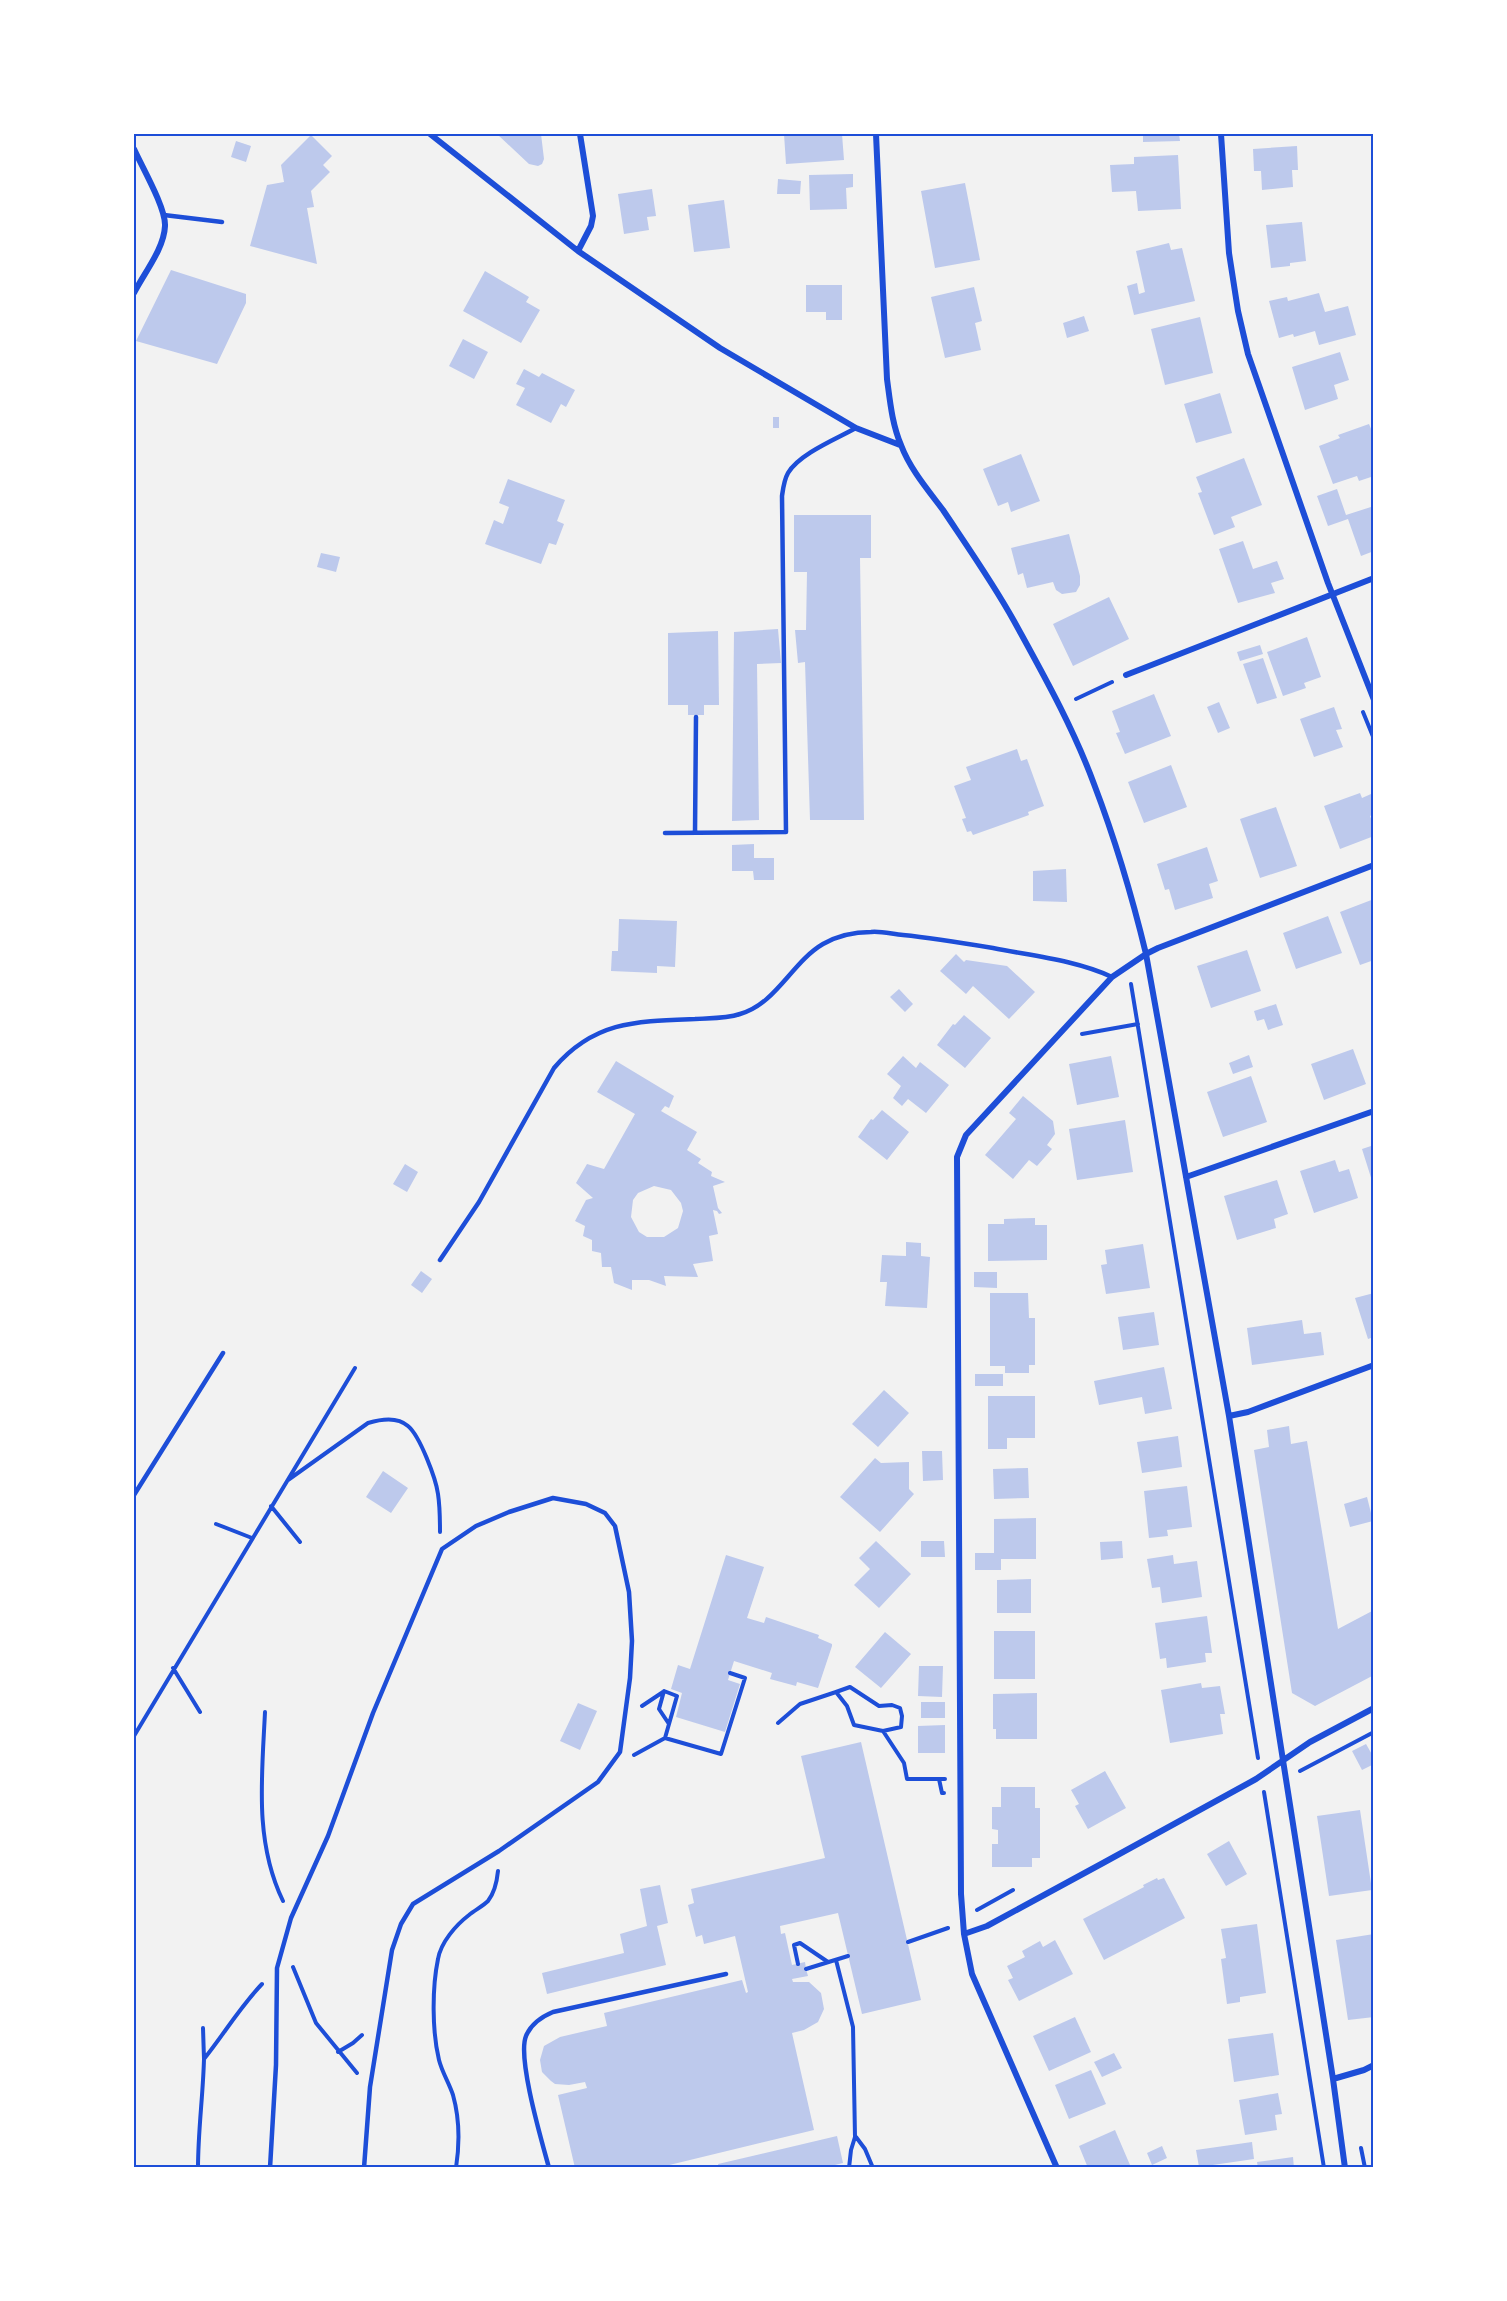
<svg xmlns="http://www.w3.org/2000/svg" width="1507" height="2301" font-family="Literata,serif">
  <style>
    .building { fill: #bdc9ec; fill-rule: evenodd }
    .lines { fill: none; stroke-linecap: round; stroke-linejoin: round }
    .path { stroke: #1d4ed8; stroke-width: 4 }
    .service { stroke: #1d4ed8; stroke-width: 4.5 }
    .minor { stroke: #1d4ed8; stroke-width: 6 }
    .neatline { fill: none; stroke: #1d4ed8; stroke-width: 2 }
  </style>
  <rect width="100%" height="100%" fill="#f2f2f2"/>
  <path class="building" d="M497,134H541L544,159L542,164L538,166L529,164Z
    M784,134H842L844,160L786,164Z
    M1143,134H1179L1180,141L1143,142Z
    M311,135L332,156L323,165L330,172L311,191L314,207L307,208L317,264L250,246L267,185L284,182L281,165Z
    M236,141L251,146L246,162L231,157Z
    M1297,146L1298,170H1292L1293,187L1262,190L1261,171H1254L1253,149Z
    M1178,155L1181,209L1138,211L1136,191L1112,192L1110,165L1134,164V157Z
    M853,174V187L846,188L847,209L810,210L809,175Z
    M778,179L801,181L800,194H777Z
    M965,183L980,260L935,268L921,191Z
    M652,189L656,216L647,217L649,230L624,234L618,194Z
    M724,200L730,248L694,252L688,205Z
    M1302,222L1306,261L1290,263V266L1271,268L1266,225Z
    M1169,243L1171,250L1182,248L1195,301L1134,315L1127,286L1137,283L1139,294L1145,292L1136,251Z
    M171,270L246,294V303L217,364L136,341Z
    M485,271L529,297L526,302L540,310L521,343L463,311Z
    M806,285H842V320H826V312H806Z
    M974,287L982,321L975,323L981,350L945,358L931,297Z
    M1319,293L1325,312L1348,306L1356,335L1319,345L1315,331L1294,337L1293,334L1279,338L1269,301L1287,297L1288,301Z
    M1084,316L1089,331L1067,338L1063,323Z
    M1200,317L1213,373L1165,385L1151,329Z
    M463,339L488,352L474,379L449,366Z
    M1340,352L1349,380L1334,385L1338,399L1305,410L1292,367Z
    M524,369L539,377L542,373L575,390L566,407L561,404L551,423L516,405L525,388L516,384Z
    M1220,393L1232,433L1196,443L1184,404Z
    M773,417H779V428H773Z
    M1369,424L1374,436V476L1359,481L1357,476L1333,484L1319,446L1340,438L1338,435Z
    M1021,454L1040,501L1011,512L1008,502L998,506L983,469Z
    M1244,458L1262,505L1231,517L1235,527L1214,535L1198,493L1202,492L1196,477Z
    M508,479L565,500L557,521L564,524L556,545L549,543L541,564L485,544L494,520L503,524L509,507L499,503Z
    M1337,489L1346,515L1374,506V551L1361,556L1348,519L1328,526L1317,496Z
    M794,515H871V558H860L864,820H810L805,662L798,663L795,630H806L807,572H794Z
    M1069,534L1080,576V585L1076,592L1062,594L1056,590L1053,582L1027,588L1023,573L1018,575L1011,548Z
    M1243,541L1253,569L1277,561L1284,579L1271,583L1275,593L1238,603L1219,549Z
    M321,553L340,557L336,572L317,567Z
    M1109,597L1129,639L1073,666L1053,624Z
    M778,629L781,663L757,664L759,820L732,821L734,632Z
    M718,631L719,705H704V715H688V705H668V633Z
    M1307,637L1321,677L1304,683L1306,688L1283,696L1267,652Z
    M1260,645L1263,654L1240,661L1237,652Z
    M1263,658L1277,698L1257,704L1243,664Z
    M1154,694L1171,736L1125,754L1116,733L1120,732L1112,711Z
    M1219,702L1230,728L1218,733L1207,707Z
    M1334,707L1342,729L1336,730L1343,747L1314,757L1300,719Z
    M1017,749L1021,761L1027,759L1044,806L1028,812L1029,815L973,835L971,831L967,832L962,819L966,818L954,786L971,780L966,767Z
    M1171,765L1187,807L1144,823L1128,782Z
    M1360,793L1362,798L1371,794L1374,801V814L1370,816L1374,826V836L1340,849L1324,806Z
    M1276,807L1297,866L1260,878L1240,819Z
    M754,844V858H774V880H754L753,871H732V845Z
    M1207,847L1218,881L1209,884L1213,898L1175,910L1169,889L1165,890L1157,864Z
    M1066,869L1067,902L1033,901V871Z
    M1374,899V960L1360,965L1340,912Z
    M1328,916L1342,953L1296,969L1283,933Z
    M619,919L677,921L675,967L657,966V973L611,971L612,951H618Z
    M1247,950L1261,991L1211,1008L1197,966Z
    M956,954L964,962L966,960L1007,966L1035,992L1009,1019L973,986L966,994L940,971Z
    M899,989L913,1004L905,1012L890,997Z
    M1276,1004L1283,1025L1268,1030L1264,1019L1257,1021L1254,1011Z
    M964,1015L991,1038L965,1068L937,1045L953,1024L955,1025Z
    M1353,1049L1366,1084L1324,1100L1311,1064Z
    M1249,1055L1253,1067L1233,1074L1229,1063Z
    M903,1056L916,1068L920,1062L949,1085L926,1113L908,1099L902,1106L893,1098L901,1086L887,1074Z
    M1111,1056L1119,1097L1077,1105L1069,1064Z
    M616,1061L674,1096L669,1108L665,1106L661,1111L697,1132L687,1150L701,1159L698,1163L712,1172L711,1176L725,1182L713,1186L718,1208L722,1213L719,1214L717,1211L713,1210L718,1234L709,1236L713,1261L693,1264L698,1277L664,1276L666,1286L649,1280H632V1290L614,1283L611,1267H602L601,1253L592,1251V1240L583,1236L585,1226L575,1221L586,1200L593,1198L576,1183L587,1164L604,1169L635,1114L597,1092ZM654,1186L671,1190L681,1203L683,1211L678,1228L664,1237H647L639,1232L631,1217L633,1200L638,1193Z
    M1251,1076L1267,1122L1223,1137L1207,1092Z
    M1023,1096L1053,1121L1055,1134L1047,1145L1052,1149L1037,1166L1029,1160L1013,1179L985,1155L1016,1119L1009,1113Z
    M882,1110L909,1132L887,1160L858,1137L871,1119L873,1120Z
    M1125,1120L1133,1172L1077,1180L1069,1129Z
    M1374,1145V1184H1373L1362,1149Z
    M1335,1160L1339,1172L1349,1169L1358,1198L1314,1213L1300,1171Z
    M405,1164L418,1172L407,1192L393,1184Z
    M1277,1180L1288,1214L1274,1219L1276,1228L1237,1240L1224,1196Z
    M1035,1218V1225H1047V1260L988,1261V1224H1004V1219Z
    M906,1242L921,1243V1256L930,1257L927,1308L885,1306L887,1282H880L882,1255L906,1256Z
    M1143,1244L1150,1288L1106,1294L1101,1265L1107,1264L1105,1250Z
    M421,1271L432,1279L422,1293L411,1285Z
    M974,1272H997V1288L974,1287Z
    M990,1293H1028L1029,1318H1035V1365H1029V1373H1005V1366H990Z
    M1374,1293V1337L1368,1339L1355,1298Z
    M1154,1312L1159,1345L1123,1350L1118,1317Z
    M1302,1320L1304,1334L1321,1332L1324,1355L1252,1365L1247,1328Z
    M1164,1367L1172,1409L1145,1414L1142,1397L1099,1405L1094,1381Z
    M975,1374H1003V1386H975Z
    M884,1390L909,1413L878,1447L852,1424Z
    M988,1396H1035V1438H1007V1449H988Z
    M1289,1426L1291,1444L1307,1441L1338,1629L1374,1610V1675L1315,1706L1292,1693L1254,1450L1269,1447L1267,1430Z
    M1178,1436L1182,1467L1142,1473L1137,1442Z
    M922,1451H942L943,1480L923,1481Z
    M875,1458L881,1463L909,1462V1489L914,1494L880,1532L840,1497Z
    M1028,1468L1029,1498L994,1499L993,1469Z
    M383,1471L408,1488L391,1513L366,1497Z
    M1187,1486L1192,1527L1167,1530L1168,1536L1149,1538L1144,1491Z
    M1367,1497L1373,1521L1350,1527L1344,1504Z
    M1036,1518V1559H1001V1570H975V1553H994V1519Z
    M876,1541L911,1574L879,1608L854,1585L870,1569L859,1558Z
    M921,1541H944L945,1557H921Z
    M1122,1541L1123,1558L1101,1560L1100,1542Z
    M726,1555L764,1567L747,1618L764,1623L766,1617L819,1635L818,1638L832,1644V1646L818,1688L797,1682L796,1686L770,1679L772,1673L734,1661L728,1680L740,1684L725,1732L676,1717L682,1693L671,1689L678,1665L690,1669Z
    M1173,1555L1174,1564L1197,1561L1202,1597L1162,1603L1160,1587L1152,1588L1147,1559Z
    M1031,1579V1613H997V1580Z
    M1207,1616L1212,1653H1205L1206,1662L1167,1668L1166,1658L1160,1659L1155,1623Z
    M994,1631H1035V1679H994Z
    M885,1632L911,1654L881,1688L855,1667Z
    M919,1666H943L942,1697L918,1696Z
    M1201,1683L1202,1688L1220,1686L1225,1714H1220L1223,1734L1170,1743L1161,1690Z
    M1037,1693V1739H996V1729H993V1694Z
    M921,1702H945V1718H921Z
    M578,1703L597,1711L580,1750L560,1741Z
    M945,1725V1753H918V1726Z
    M861,1742L921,2000L862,2014L838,1913L780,1926L781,1934L785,1933L792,1965L805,1962L806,1969L808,1976L792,1979L793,1982H809L821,1993L824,2009L818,2022L804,2030L792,2033L814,2130L657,2168H575L558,2095L587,2088L585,2082L569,2085L555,2084L551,2081L542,2072L540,2060L544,2046L560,2037L607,2026L604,2013L742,1980L746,1993L748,1992L735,1936L704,1944L702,1935L696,1937L688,1905L694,1903L691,1889L825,1858L801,1756Z
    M1366,1744L1374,1758V1764L1362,1770L1352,1751Z
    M1105,1771L1126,1808L1088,1829L1075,1806L1079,1804L1071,1790Z
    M1001,1787H1035V1808H1040V1858H1032V1867H992V1844H998V1830L992,1829V1807H1001Z
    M1360,1810L1372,1890L1329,1896L1317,1816Z
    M1229,1841L1247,1874L1226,1886L1207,1854Z
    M1157,1878L1158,1880L1164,1878L1185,1918L1104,1960L1083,1919L1144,1887L1143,1885Z
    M660,1885L668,1923L657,1926L666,1965L547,1994L542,1973L624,1953L620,1934L647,1926L640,1889Z
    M1257,1924L1266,1993L1240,1997V2002L1227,2004L1221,1959L1226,1958L1221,1929Z
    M1374,1934V2017L1348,2020L1336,1940Z
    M1055,1940L1073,1974L1019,2001L1008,1980L1013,1978L1007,1966L1025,1957L1022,1951L1040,1941L1043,1947Z
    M1075,2017L1091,2052L1049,2071L1033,2036Z
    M1273,2033L1279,2075L1234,2082L1228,2039Z
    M1114,2053L1122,2068L1102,2077L1094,2062Z
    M1091,2070L1106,2104L1069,2119L1055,2085Z
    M1278,2093L1282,2114L1275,2115L1277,2130L1245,2135L1239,2100Z
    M1115,2130L1130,2165L1124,2168H1088L1079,2146Z
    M837,2136L843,2163L823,2168H719L718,2164Z
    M1252,2142L1254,2159L1199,2167L1196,2150Z
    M1162,2146L1167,2158L1152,2165L1147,2153Z
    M1293,2157L1294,2168H1258L1257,2162Z"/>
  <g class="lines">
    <path class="path" d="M1076,699L1112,682
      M1363,712L1374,739
      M1131,984L1258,1758
      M1082,1034L1138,1024
      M288,1480L368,1423C381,1419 397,1416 408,1426C420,1436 436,1479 438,1494C440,1507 440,1519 440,1532
      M271,1506L300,1542
      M216,1524L252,1538
      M173,1668L200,1712
      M664,1691L677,1696L669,1724L659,1709Z
      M836,1692L850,1687L879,1706L892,1705L900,1708L902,1716L901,1727L883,1731
      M642,1706L663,1692
      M265,1712C262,1776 254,1841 283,1901
      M778,1723L800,1704L836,1692L847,1706L854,1725L883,1731L904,1763L907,1779H945
      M669,1724L665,1738L721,1754L745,1678L730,1673
      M134,1736L355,1368
      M634,1755L665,1738
      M1300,1771L1374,1732
      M939,1779L942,1793H944
      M1264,1792L1324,2168
      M977,1910L1013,1890
      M908,1942L948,1928
      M836,1960L853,2027L855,2137L851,2150L849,2168
      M798,1964L794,1945L800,1943L828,1962
      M293,1967L316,2023L357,2073
      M806,1969L848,1956
      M203,2028L204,2059C224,2034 240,2007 262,1984
      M338,2052L353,2043L362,2035
      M856,2137L865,2149L873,2168
      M1361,2148L1365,2168
      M198,2168C198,2131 203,2096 204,2059
      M456,2168C460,2142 460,2120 453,2095C449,2083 442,2072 439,2060C432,2031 432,1988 438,1959C441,1942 456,1925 469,1915C475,1910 483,1906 488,1901C495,1892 497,1881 498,1871
      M922,2168H927"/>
    <path class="service" d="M164,215L222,222
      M665,833L786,832L782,496C783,489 784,480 788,473C799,454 836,439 856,428
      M695,833L696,717
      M440,1260L479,1202L554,1068C594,1021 637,1021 695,1019C710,1018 725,1019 740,1014C776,1004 792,962 823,944C837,936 854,932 871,932C881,931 892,934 903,935C933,938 963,943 993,948C1033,956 1075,960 1112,977
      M134,1495L223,1353
      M270,2168L276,2065L277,1968L291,1918L328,1836L373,1713L442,1549L476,1526L509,1512L553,1498L586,1504L605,1513L615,1526L629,1592L632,1641L630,1678L620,1752L598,1782L499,1851L413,1904L401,1924L392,1950L370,2087L364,2168
      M549,2168C542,2142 517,2058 526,2036C531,2024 541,2017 553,2012L726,1974"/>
    <path class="minor" d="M430,134L578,251L720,348L856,428L900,445
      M876,134L887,379C890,401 892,424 901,445C910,469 928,490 943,510C967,546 993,583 1014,621C1043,674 1073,727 1094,784C1115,839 1132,896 1146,954L1229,1416L1333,2079L1345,2168
      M1221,134L1229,253L1238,311L1248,354L1328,583L1374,700
      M134,149C142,167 166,208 165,226C164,249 144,273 134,293
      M578,251L591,226L593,216L580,134
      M1126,675L1374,578
      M1186,1177L1374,1111
      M1229,1416L1248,1412L1374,1365
      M964,1934L987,1926L1103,1863L1256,1779L1310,1742L1374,1708
      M1333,2079L1364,2070L1374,2065
      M1057,2168L972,1974L964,1934L961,1894L957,1157L966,1135L1112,977L1146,954L1158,948L1374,865"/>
  </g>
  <rect width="1507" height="2301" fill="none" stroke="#ffffff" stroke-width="270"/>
  <rect x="135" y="135" width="1237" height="2031" class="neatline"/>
</svg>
